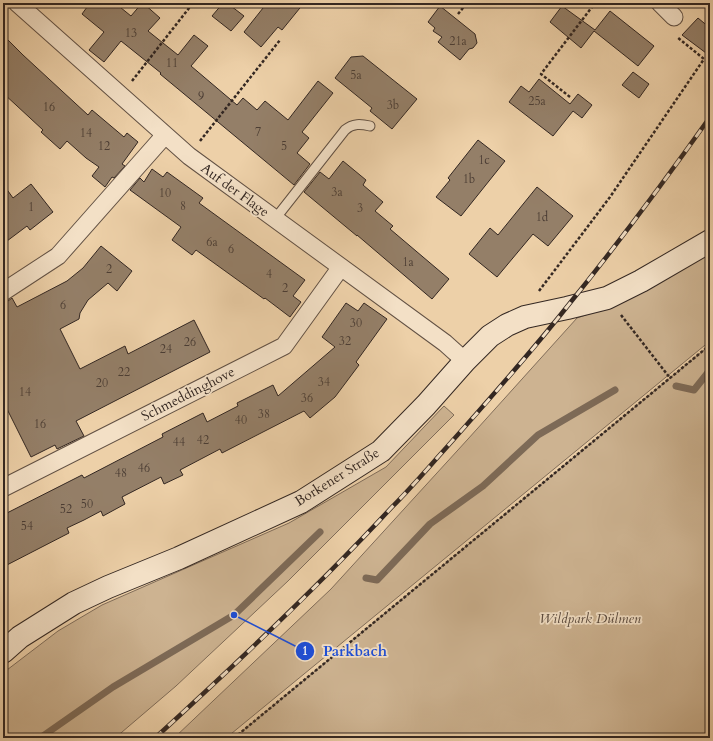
<svg xmlns="http://www.w3.org/2000/svg" width="713" height="741" font-family="Cardo,serif">
  <style>
    .green { fill: #cdb391; stroke: #806d5a }
    .lines { fill: none; stroke-linecap: round; stroke-linejoin: round }
    .stream { stroke: #7d6a57; stroke-width: 7 }
    .building { fill: #947f68; stroke: #332722 }
    .lane-casing { stroke: #625144; stroke-width: 11 }
    .street-casing { stroke: #625144; stroke-width: 19 }
    .secondary-casing { stroke: #332722; stroke-width: 24 }
    .path { stroke: #332722; stroke-width: 2.5; stroke-dasharray: 3 2; stroke-linecap: butt }
    .lane { stroke: #f3e0c6; stroke-width: 9 }
    .street { stroke: #f3e0c6; stroke-width: 17 }
    .secondary { stroke: #f3e0c6; stroke-width: 22 }
    .rail-casing { stroke: #332722; stroke-width: 4.5 }
    .rail { stroke: #f3e0c6; stroke-width: 3; stroke-dasharray: 9; stroke-linecap: butt }
    .labels { text-anchor: middle; dominant-baseline: central; stroke-width: 3.5; stroke-linejoin: round; paint-order: stroke }
    .number-label { font-size: 12px; fill: #4b3d34 }
    .street-label { font-size: 14px; fill: #332722; stroke: #f3e0c6 }
    .park-label { font-size: 14px; font-style: italic; fill: #5a4a3e; stroke: #f3e0c6 }
    .leader { fill: none; stroke: #1d4ed8; stroke-width: 1.5 }
    .callout-dot { fill: #1d4ed8; stroke: #f3e0c6; stroke-width: 1.5 }
    .mark-label { font-size: 12px; text-anchor: middle; font-weight: bold; fill: #fff }
    .callout-label { font-size: 15px; text-anchor: middle; font-weight: bold; fill: #1d4ed8; stroke: #f3e0c6; stroke-width: 3.5; stroke-linejoin: round; paint-order: stroke }
  </style>
  <rect width="100%" height="100%" fill="#edd0a8"/>
  <filter id="stains"><feTurbulence type="fractalNoise" baseFrequency=".005" numOctaves="4"/><feColorMatrix values="0 0 0 0 .2 0 0 0 0 .09 0 0 0 0 .02 0 0 0 .5 -.17"/></filter>
  <radialGradient id="worn" r=".72"><stop offset=".6" stop-color="#630" stop-opacity="0"/><stop offset="1" stop-color="#630" stop-opacity=".3"/></radialGradient>
  <path class="green" d="M710,251V341L226,738H174L331,589L468,439L577,318L626,301L691,261Z
    M710,345V738H234L670,378Z
    M444,406L454,415L288,581L176,686L115,738H3V673L58,631L102,605L289,523L386,467Z"/>
  <g class="lines">
    <path class="stream" d="M676,386L694,390L710,370
      M366,578L377,580L430,524L483,486L538,435L615,390
      M40,738L113,687L234,615L320,532"/>
  </g>
  <path class="building" d="M90,3H115L131,16L142,3H143L160,18L148,31L178,55L194,35L208,46L191,66L237,105L243,98L257,110L265,101L288,120L318,81L333,93L302,132L309,138L297,153L310,164L294,185L160,74L161,73L121,41L104,62L89,50L104,32L82,14Z
    M223,3H227L244,16L231,31L212,16Z
    M267,3H304L282,30L278,27L261,47L244,32Z
    M440,6L475,34L477,43L473,48L469,49L460,60L438,42L442,37L433,31L435,28L428,22Z
    M562,6L595,30L610,11L654,46L638,66L594,31L581,48L550,22Z
    M698,18L710,28V56L682,35Z
    M3,35L23,55L88,115L92,110L124,137L127,133L138,142L122,164L125,166L114,178L112,177L105,187L92,176L99,167L86,158L67,141L60,149L41,132L43,130L3,93Z
    M363,56L417,99L392,129L370,111L372,108L335,78L351,57Z
    M633,72L649,84L639,98L622,85Z
    M539,79L570,104L578,94L592,105L582,118L573,111L553,136L509,102L521,86L529,92Z
    M478,140L505,161L461,216L436,197L450,180L448,178Z
    M343,161L366,180L363,185L383,202L375,211L393,226L390,229L449,279L432,299L357,235V236L304,192L320,172L329,179Z
    M152,169L163,177L167,172L203,198L199,203L305,280L293,296L301,302L290,317L265,298L264,299L196,250L192,255L172,240L181,227L130,190L140,178L144,182Z
    M3,184L13,198L31,184L53,212L30,230L27,226L3,244Z
    M537,187L573,216L548,246L533,234L497,277L469,254L490,228L498,235Z
    M101,246L132,271L117,291L108,283L88,300L80,313L79,319L60,329L80,369L125,346L128,354L194,320L210,352L76,421L84,436L57,449L55,445L31,457L3,401V302L8,301L12,298L17,307L67,281L83,268Z
    M346,303L358,311L364,303L387,319L356,362L359,365L335,397L310,418L304,411L222,453L220,449L180,470L183,475L164,484L161,477L122,497L125,504L103,516L101,511L84,520L67,528L69,533L3,567V515L82,475L84,478L163,437L162,434L203,413L207,422L238,406L237,403L273,385L278,396L335,347L322,337Z"/>
  <g class="lines">
    <defs>
      <path id="lane" d="M275,219L345,130C353,123 361,124 370,126"/>
      <path id="street" d="M17,3L189,156L445,343L465,361
        M660,3L674,17
        M3,292L58,256L165,135
        M3,488L284,346L341,267"/>
      <path id="secondary" d="M3,652L20,637L74,603L108,587L179,558L301,502L381,451L426,405L465,361L490,336L507,325L525,317L567,308L607,298L641,281L710,241"/>
    </defs>
    <use href="#lane" class="lane-casing"/>
    <use href="#street" class="street-casing"/>
    <use href="#secondary" class="secondary-casing"/>
    <path class="path" d="M458,14L467,3
      M132,81L193,3
      M570,97L541,74L595,3
      M200,141L280,40
      M539,291L610,197L704,59L677,37
      M621,315L670,378
      M234,738L710,345"/>
    <use href="#lane" class="lane"/>
    <use href="#street" class="street"/>
    <use href="#secondary" class="secondary"/>
    <defs>
      <path id="rail" d="M155,738C236,664 317,588 392,507C411,488 428,468 446,448C487,402 528,356 566,308C616,246 664,182 710,117"/>
    </defs>
    <use href="#rail" class="rail-casing"/>
    <use href="#rail" class="rail"/>
  </g>
  <g class="labels">
    <g class="number-label">
      <text x="131" y="33">13</text>
      <text x="458" y="41">21a</text>
      <text x="172" y="63">11</text>
      <text x="356" y="75">5a</text>
      <text x="201" y="96">9</text>
      <text x="537" y="101">25a</text>
      <text x="393" y="105">3b</text>
      <text x="49" y="107">16</text>
      <text x="258" y="132">7</text>
      <text x="86" y="133">14</text>
      <text x="104" y="146">12</text>
      <text x="284" y="146">5</text>
      <text x="484" y="160">1c</text>
      <text x="469" y="179">1b</text>
      <text x="337" y="192">3a</text>
      <text x="165" y="193">10</text>
      <text x="183" y="206">8</text>
      <text x="31" y="207">1</text>
      <text x="360" y="208">3</text>
      <text x="542" y="217">1d</text>
      <text x="212" y="242">6a</text>
      <text x="231" y="249">6</text>
      <text x="408" y="262">1a</text>
      <text x="109" y="269">2</text>
      <text x="269" y="274">4</text>
      <text x="285" y="288">2</text>
      <text x="63" y="305">6</text>
      <text x="356" y="323">30</text>
      <text x="345" y="341">32</text>
      <text x="190" y="342">26</text>
      <text x="166" y="349">24</text>
      <text x="124" y="372">22</text>
      <text x="324" y="382">34</text>
      <text x="102" y="383">20</text>
      <text x="25" y="392">14</text>
      <text x="307" y="398">36</text>
      <text x="264" y="414">38</text>
      <text x="241" y="420">40</text>
      <text x="40" y="424">16</text>
      <text x="203" y="440">42</text>
      <text x="179" y="442">44</text>
      <text x="144" y="468">46</text>
      <text x="121" y="473">48</text>
      <text x="87" y="504">50</text>
      <text x="66" y="509">52</text>
      <text x="27" y="526">54</text>
    </g>
    <g class="street-label">
      <text transform="translate(235 190) rotate(36)">Auf der Flage</text>
      <text transform="translate(188 394) rotate(-27)">Schmeddinghove</text>
      <text transform="translate(337 477) rotate(-32)">Borkener Straße</text>
    </g>
    <g class="park-label">
      <text x="590" y="618">Wildpark Dülmen</text>
    </g>
  </g>
  <path class="leader" d="M234 615L305 651"/>
  <g class="callout-dot">
    <circle cx="234" cy="615" r="4"/>
    <circle cx="305" cy="651" r="10"/>
  </g>
  <g class="mark-label">
    <text x="305" y="655">1</text>
  </g>
  <g class="callout-label">
    <text x="355" y="656">Parkbach</text>
  </g>
  <rect width="713" height="741" fill="none" stroke="#edd0a8" stroke-width="16"/>
  <rect x="4" y="4" width="705" height="733" fill="none" stroke="#332722" stroke-width="2"/>
  <rect x="8" y="8" width="697" height="725" fill="none" stroke="#332722"/>
  <rect width="100%" height="100%" filter="url(#stains)"/>
  <rect width="100%" height="100%" fill="url(#worn)"/>
</svg>
